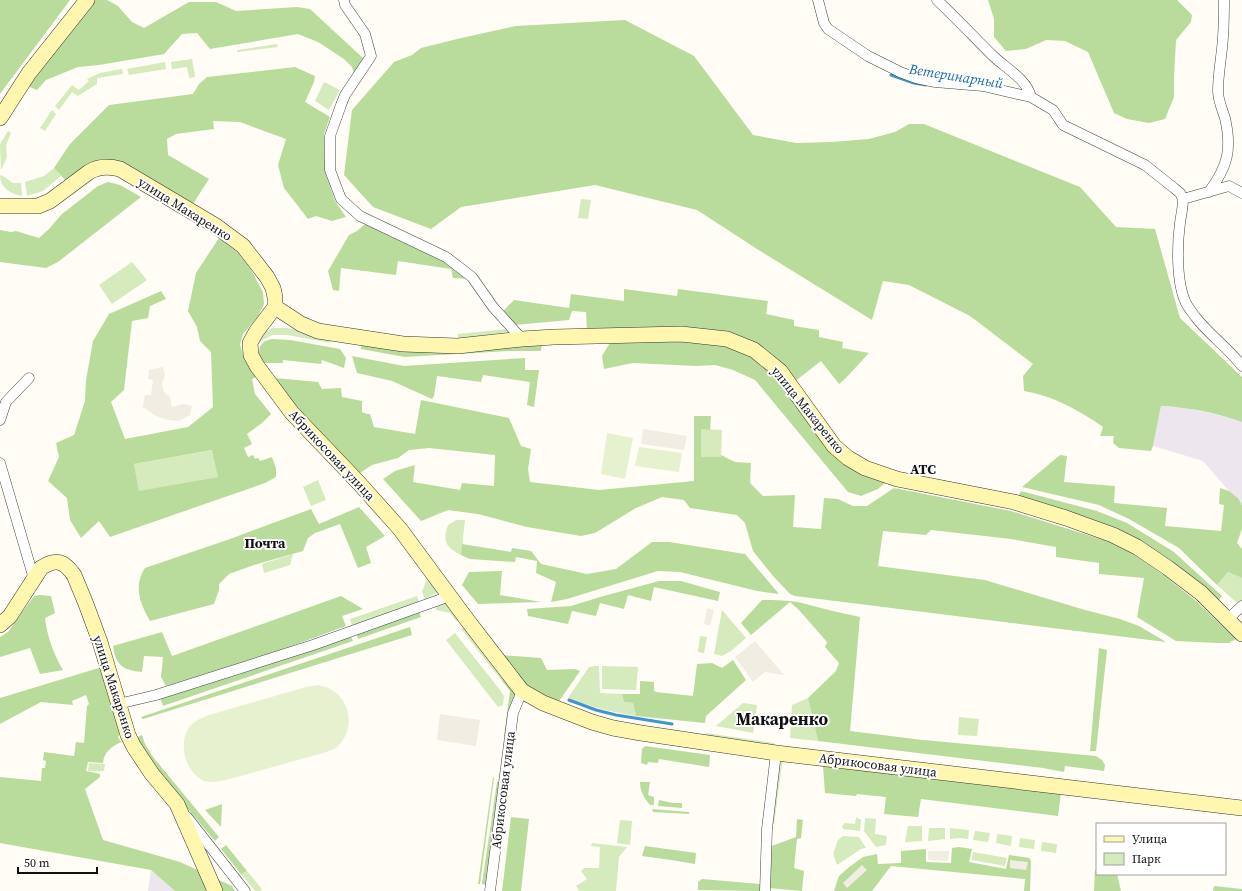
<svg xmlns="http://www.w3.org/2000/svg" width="1242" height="891" font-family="'Source Serif 4',serif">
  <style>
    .industrial { fill: #eee6ef }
    .green { fill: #d5ebbd }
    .forest { fill: #b9dc9c; fill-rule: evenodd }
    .pitch { fill: #e6f2cf }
    .plaza { fill: #f1ede2 }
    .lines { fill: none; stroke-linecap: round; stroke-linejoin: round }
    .stream { stroke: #3f96cf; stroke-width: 3 }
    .street-casing { stroke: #444; stroke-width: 11 }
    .secondary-casing { stroke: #333; stroke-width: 16 }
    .street { stroke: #fff; stroke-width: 10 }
    .secondary { stroke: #fff6b0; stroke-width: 15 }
    .labels { text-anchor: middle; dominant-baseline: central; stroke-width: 4; stroke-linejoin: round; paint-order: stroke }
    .street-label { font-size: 13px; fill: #111; stroke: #fff }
    .water-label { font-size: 14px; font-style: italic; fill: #1768a6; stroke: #fff }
    .neighbourhood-label { font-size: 14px; font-weight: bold; fill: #111; stroke: #fff }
    .district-label { font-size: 17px; font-weight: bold; fill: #111; stroke: #fff }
  </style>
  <rect width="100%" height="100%" fill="#fffdf5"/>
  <path class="industrial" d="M1161,406L1181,407L1223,416L1242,422V505L1238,498L1229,491L1203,461L1153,446Z
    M151,870L174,890L175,891H148Z"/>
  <path class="green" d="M277,44L278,47L237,52V50Z
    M192,59L195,77L189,78L187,67L172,69L171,62Z
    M165,62L166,69L129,75L127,69Z
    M122,69L123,74L97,78V84L78,96L72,92L59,110L55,106L72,85L79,90L89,81L87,79L100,73Z
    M324,82L340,90L329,110L315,101Z
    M52,110L56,114L45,131L40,128Z
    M8,131L11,133L6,145L7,157L1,170L0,144Z
    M54,168L61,176L43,191L27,196L25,182L44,176Z
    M0,175L3,176L13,183H21L22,196C11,194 0,188 0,175Z
    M581,199L591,200L588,219L578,218Z
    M132,262L147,280L112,304L99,285Z
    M272,328H287L328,336L331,343L287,335H273L260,341L257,338Z
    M507,329L508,332L458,339V334Z
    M701,429L722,430L721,457H701Z
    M213,450L218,477L139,492L134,464Z
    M318,480L326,500L311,506L303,487Z
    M456,520H465L461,555C446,547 442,542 448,525Z
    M293,554L290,565L264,573L262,564Z
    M1228,572L1242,578V600L1238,604L1217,585Z
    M432,578L440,591L425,599L422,592L426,581Z
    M417,596L419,602L352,626L350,619Z
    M449,603L461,619L457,622L450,613L436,610L435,605Z
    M722,610L746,638L731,651L722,656L714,654Z
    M468,625L507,676L502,681L461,629Z
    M455,633L500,690L504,696L503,705L498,707L446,640Z
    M700,636L707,637L704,653L698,652Z
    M595,666H599L600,693L622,694L624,702L633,703L636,716C613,712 590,707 568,698L589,667Z
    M602,666L638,667L636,690L602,689Z
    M808,698L818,741L790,738L792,705Z
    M743,703L757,705L753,733L716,726Z
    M959,717L979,719L977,736L958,735Z
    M706,733L774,743V749L706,740Z
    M779,757L783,758L774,824H770Z
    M89,763L105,764L104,771H88Z
    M858,817V819H861L860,831L843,829L842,825H844V823L855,824L856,818Z
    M865,818L876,819L875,834L887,836L886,845L876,847L864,831Z
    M620,820L632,821L630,845L617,843Z
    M908,826H922V841L905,842Z
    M929,828H945V839L928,841Z
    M950,828L969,830L968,839L960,838L950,839Z
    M975,831L990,833L988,842L973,840Z
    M997,834L1012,836L1011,846L996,843Z
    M843,836L859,837L866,848L861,849L837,865L833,854L838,840Z
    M1020,838L1035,840L1034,849L1019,847Z
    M1042,842L1057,844L1056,853L1041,851Z
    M592,843L627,847L619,857L616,891H579L576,886L587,879L581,871L584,868H599L600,847L591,846Z
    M973,852L1007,858L1005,866L972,860Z
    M247,871L262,889L260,891H255L241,874Z"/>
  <path class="forest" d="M0,0H70L0,94Z
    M95,0H107L118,6L132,22L144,28L189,2H216L236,11L297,7L310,9L363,58L355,77L352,67L344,59L318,42L298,34L210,49L197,33L182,34L164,54L99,65L78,67L46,80L37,90L27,86Z
    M988,0H1177L1192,15L1191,22L1176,40L1174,77V97L1165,119L1149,123L1127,119L1114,113L1088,52L1065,41L1046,40L1026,49L1006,51L994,37V19Z
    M625,20L694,56L753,135L796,143L831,142L869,139L895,132L909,124H924L1080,187L1116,227L1155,229L1180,318L1242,377V422C1216,413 1189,407 1161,406L1153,446L1151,451L1119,448L1113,443L1114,436H1100L1103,427C1079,410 1053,396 1024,391L1023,376L1033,364L970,316L909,285L883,281L872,320L757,249L697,210L595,185L461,207L431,229L373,207L344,175L352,110L394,62L412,55L421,48L457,39L516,26Z
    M295,67L315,76L314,82L305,102L330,117L324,134L325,172L335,201L346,217L332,221L316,216L308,219L284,188L278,165L286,139L240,122L213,121L214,129L176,134L167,139L168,155L209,179L191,207L128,168L67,182L54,168L70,144L109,105L193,94L199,84L207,77Z
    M108,182L120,185L141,197L58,262L46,268L0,262V230L11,232L16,231L39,238L49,229L62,214L98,186Z
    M364,225H371L444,258L470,279L453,278L451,269L398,261L396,275L341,268L339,291L333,290L328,271L349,235L357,231Z
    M219,238L238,253L250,268L263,292L264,304L258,316L243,334L240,344L244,359L256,377L252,379L255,394L271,414L262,423L247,434L252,444L244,448L248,457L253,455L255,459L258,458L260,461L272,457L276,468V477L265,483L110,537L99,521L81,538L70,520L67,498L48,481L59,457L56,443L74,435L85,401L86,380L93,341L109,314L161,291L166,299L150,306L148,318L132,321L124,390L111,402L125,439L188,427L213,407L211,352L200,341L197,327L188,311L196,273ZM212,450L218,477L139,491L134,464Z
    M624,289L677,296L678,289L768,301L766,314L794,320V326L819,330V337L843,342L842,348L869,353L845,379L839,384L821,361L794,382L754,344L587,331L586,312L572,311L569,320L515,325L503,311L514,300L569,308L571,294L624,301Z
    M272,339L290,340L340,349L346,358L344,368L322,360L321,364L283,360V363H261L259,353L260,346L265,341Z
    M680,339L727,346L752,357L774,377L831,451L886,482L878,489L861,496L848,492L755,380L733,370L715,365L696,366L633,363L604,369L602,356L611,341Z
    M362,341L542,344L541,351H509L405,357L361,349Z
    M352,356L404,366L525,358V370H539L534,407L527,405L530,382L483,375L481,382L437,376L434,396L432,399L392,381L357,373Z
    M275,378L318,382L322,389L341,388L342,397L362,401V412L367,414H370L374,427L415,434L421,400L509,418L521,446L531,449L528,469L530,482L599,490L694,481V416H711L710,430L701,429V457H721V455L735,462L751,463L750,483L763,496L795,495L793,527L821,529L824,498L838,499L853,506H867L894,488L1011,511L1110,542L1132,553L1162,574L1195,600L1236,639L1229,643H1217L1176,641L1137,617L1144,578L1099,574V563L1056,557V547L1011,539L931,530L926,535L883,531L878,566L985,580L1085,610L1120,619L1139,626L1166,642L795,596L790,594L773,576L753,551L745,523L737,515L690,508L684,500L662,497L636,508L595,533L581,536L527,527L478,514L448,510L421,521L383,479L395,471L415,465L413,482L460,490L462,483L494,486L495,455L429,448L409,450L398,458L372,465L357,475L273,385Z
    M1060,455L1067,456L1064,482L1115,486L1114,503L1167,508L1165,526L1221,531L1224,505L1219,504L1220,488L1229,491L1238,498L1242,505V529L1237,543L1242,549V578L1228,572L1217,585L1179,548L1129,519L1099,505L1022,487Z
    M1021,491L1097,511L1127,523L1174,552L1222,596L1216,603L1163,555L1116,530L1018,496Z
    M359,507L385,536L366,547L371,563L358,568L340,524L315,533L308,538L303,551L254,565L229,574L219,584V590L214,604L150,621C140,603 133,586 145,568L230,539L311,509L319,524Z
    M652,542H669L745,554L779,594L757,591L680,572L658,571L567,599L551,602L556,582L536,573L537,561L516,557L515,562L470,559L461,555L462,544L511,552L512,548L531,551L541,564L587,574L616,569Z
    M502,571L500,595L541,602L478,604L462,585L469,572Z
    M659,581H681L720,592L718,601L654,587L651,601L628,595L624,609L600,603L596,616L572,611L568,624L528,616L527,609L571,606L600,597Z
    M40,595L51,596L55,613L45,618C47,636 54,655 63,670L40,674L30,648L0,657V637L8,632L34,596Z
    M341,596L363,609L342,616L346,626L270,654L166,686L161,677L163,657L144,656L142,672C123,670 116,666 113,646L162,632L172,656Z
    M762,600C775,600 789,600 802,603C821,608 840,613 860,617L850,731L923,740L1096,756L1102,760L1105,765L1104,771L1065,766L1064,772L1043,768L818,741L808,698L836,671L839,663L825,647L827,642L799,610L790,602L751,635L741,623Z
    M419,611L421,617L358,639L356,633Z
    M410,627L412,635L143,719L141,717Z
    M350,634L353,641L163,706L160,697Z
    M1099,648L1107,650L1096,751H1090Z
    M500,655L541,658L547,670L575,669L580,671L557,704L525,687Z
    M733,660L746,680L706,716L705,723L636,716L633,703L624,702L622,694H640V681L654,682V691L656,692L693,696L697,664L712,663L722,668Z
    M102,667L120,734L118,737L121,742C111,747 104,752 103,763L88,762L86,771L100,774V777L85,789L103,840L180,862L232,886L235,891H175L151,870L0,843V777L41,781L42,768H45L46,761L43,760L44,752L74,756L76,742L84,743L87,706L89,704L86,695L72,701L73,705L41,702L0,724V698Z
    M507,676L518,693L508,736H504L510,691L502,681Z
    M142,735L145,744L153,757L219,837L215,841L159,775L134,739Z
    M645,746L710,755L709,767L659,759L658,763L648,762L647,765L641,763L642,749Z
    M823,766L1061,792L1058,816L921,799L918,817L884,814L886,797L857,794L856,796L825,793Z
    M493,777L494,778L480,884H478Z
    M497,782H501L488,885L482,884Z
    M640,782H650L648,795L654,797V805H650C644,798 640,791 640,782Z
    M659,800L673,803H682V808L658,806Z
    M222,804L221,827L205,810Z
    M652,809L689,812V814L653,812Z
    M511,817L529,819L521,891H502Z
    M797,819L803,820L801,838L797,839L794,868L804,871L802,891L768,888L769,847L796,837Z
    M226,845L247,871L241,874L221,849Z
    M645,846L696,853L695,864L671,860L642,856Z
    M959,847L972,849L969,862L1006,869L1009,855L1029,858L1031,861L1030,891H1024L1025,879L891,866L872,891H834L839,876L848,868L863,857L877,854L878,864L901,863V851L926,849V862L951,863L952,848Z
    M1095,870H1097V874H1117L1121,891H1094Z
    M702,879L760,884V891L698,890V882Z
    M1214,886L1242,889V891H1213Z"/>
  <path class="pitch" d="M607,433L633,438L625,479L601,474Z
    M639,447L682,453L679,472L635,466Z
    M318,685C322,686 327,687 330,689C352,700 355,731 337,747C334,750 328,751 323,753L226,780C219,781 209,784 202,780C186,771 179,747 187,731C191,722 201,718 209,715L306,687Z"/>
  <path class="plaza" d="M163,367L165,375L162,383L164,392L170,397L172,407L183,404L192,406L190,415L179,421L168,420L156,416L143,407L145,395H151L153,380L148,379L149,370Z
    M643,429L687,436L684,450L641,444Z
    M707,608L714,610L710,626L704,624Z
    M755,641L784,675L765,672L753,682L735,657Z
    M440,714L480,720L476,746L437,740Z
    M928,851H949L948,861L928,860Z
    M1010,860L1028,862L1026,870L1010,868Z
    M862,865L867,870L847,888L843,883Z"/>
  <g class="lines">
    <path class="stream" d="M891,75L914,83L926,85
      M569,700L596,710L616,715L672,724"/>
    <defs>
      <path id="street" d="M344,0L345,5L365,34L371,56L345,95L341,105L330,136V170L341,199L360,216L446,257L472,277L493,307L522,339
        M818,0L824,23L828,29L868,56L900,72L916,78L935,82L983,86L1031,97L1053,110L1063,125L1145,165L1174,188L1180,193L1183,199L1229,186L1242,193
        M937,0C956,18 973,36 992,55C1005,68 1026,78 1031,97
        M1209,192C1228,166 1232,149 1225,118C1222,109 1218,100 1218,91C1218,73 1222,55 1223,37C1224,24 1224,12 1224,0
        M1183,199C1183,208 1181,215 1180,223C1177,245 1176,285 1187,305C1190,310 1194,315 1198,320C1211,336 1229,349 1242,366
        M0,420L6,402L29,378
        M0,463L34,579
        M1228,619L1242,606
        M118,704L156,695L313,645L450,596
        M187,817L245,891
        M490,891L513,713L522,691
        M765,891L767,829L776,753"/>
      <path id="secondary" d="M0,118L29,73L87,0
        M0,206H38L50,201L89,172C99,166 109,166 120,169L216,226L243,246L267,277L273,288L275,297V307
        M275,307L256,332L250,343L251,355L257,366L292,413L358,482L400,529L468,621L522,691L543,703L592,722L613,728L641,733L776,753L1242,808
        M275,307L301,324L318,331L403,344L458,346L522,339L554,337L681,334L727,339L754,350L780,371L834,446L848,458L865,468L897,479L1014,502L1066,518L1113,535L1137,547L1168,568L1201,593L1242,634
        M0,625L10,616L41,568C56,558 64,561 74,575L86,604L100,642L128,735L134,747L152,774L177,804L215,891"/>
    </defs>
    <use href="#street" class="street-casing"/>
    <use href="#secondary" class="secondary-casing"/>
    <use href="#street" class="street"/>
    <use href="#secondary" class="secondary"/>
  </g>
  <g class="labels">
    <g class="street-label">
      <text transform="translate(185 209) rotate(32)">улица Макаренко</text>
      <text transform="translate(808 410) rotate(51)">улица Макаренко</text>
      <text transform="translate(332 455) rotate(47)">Абрикосовая улица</text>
      <text transform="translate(114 687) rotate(72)">улица Макаренко</text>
      <text transform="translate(878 765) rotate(7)">Абрикосовая улица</text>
      <text transform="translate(503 790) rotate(-83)">Абрикосовая улица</text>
    </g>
    <g class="water-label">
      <text transform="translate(956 76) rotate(9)">Ветеринарный</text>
    </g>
    <g class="neighbourhood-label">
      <text x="923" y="469">АТС</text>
      <text x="265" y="543">Почта</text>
    </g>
    <g class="district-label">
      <text x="782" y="719">Макаренко</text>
    </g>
  </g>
  <rect x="1096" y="823" width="130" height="52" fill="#ffffff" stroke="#a0a0a0"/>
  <rect x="1104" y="836" width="20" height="6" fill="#fff6b0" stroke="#a0a0a0"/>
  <text x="1132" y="843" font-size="12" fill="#111111">Улица</text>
  <rect x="1104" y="853" width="20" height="12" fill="#d5ebbd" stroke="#a0a0a0"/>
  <text x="1132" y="863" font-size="12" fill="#111111">Парк</text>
  <path d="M18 867v6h79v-6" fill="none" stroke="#111111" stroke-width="2"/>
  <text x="24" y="867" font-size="12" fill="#111111" stroke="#ffffff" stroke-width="3" paint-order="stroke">50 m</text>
</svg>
